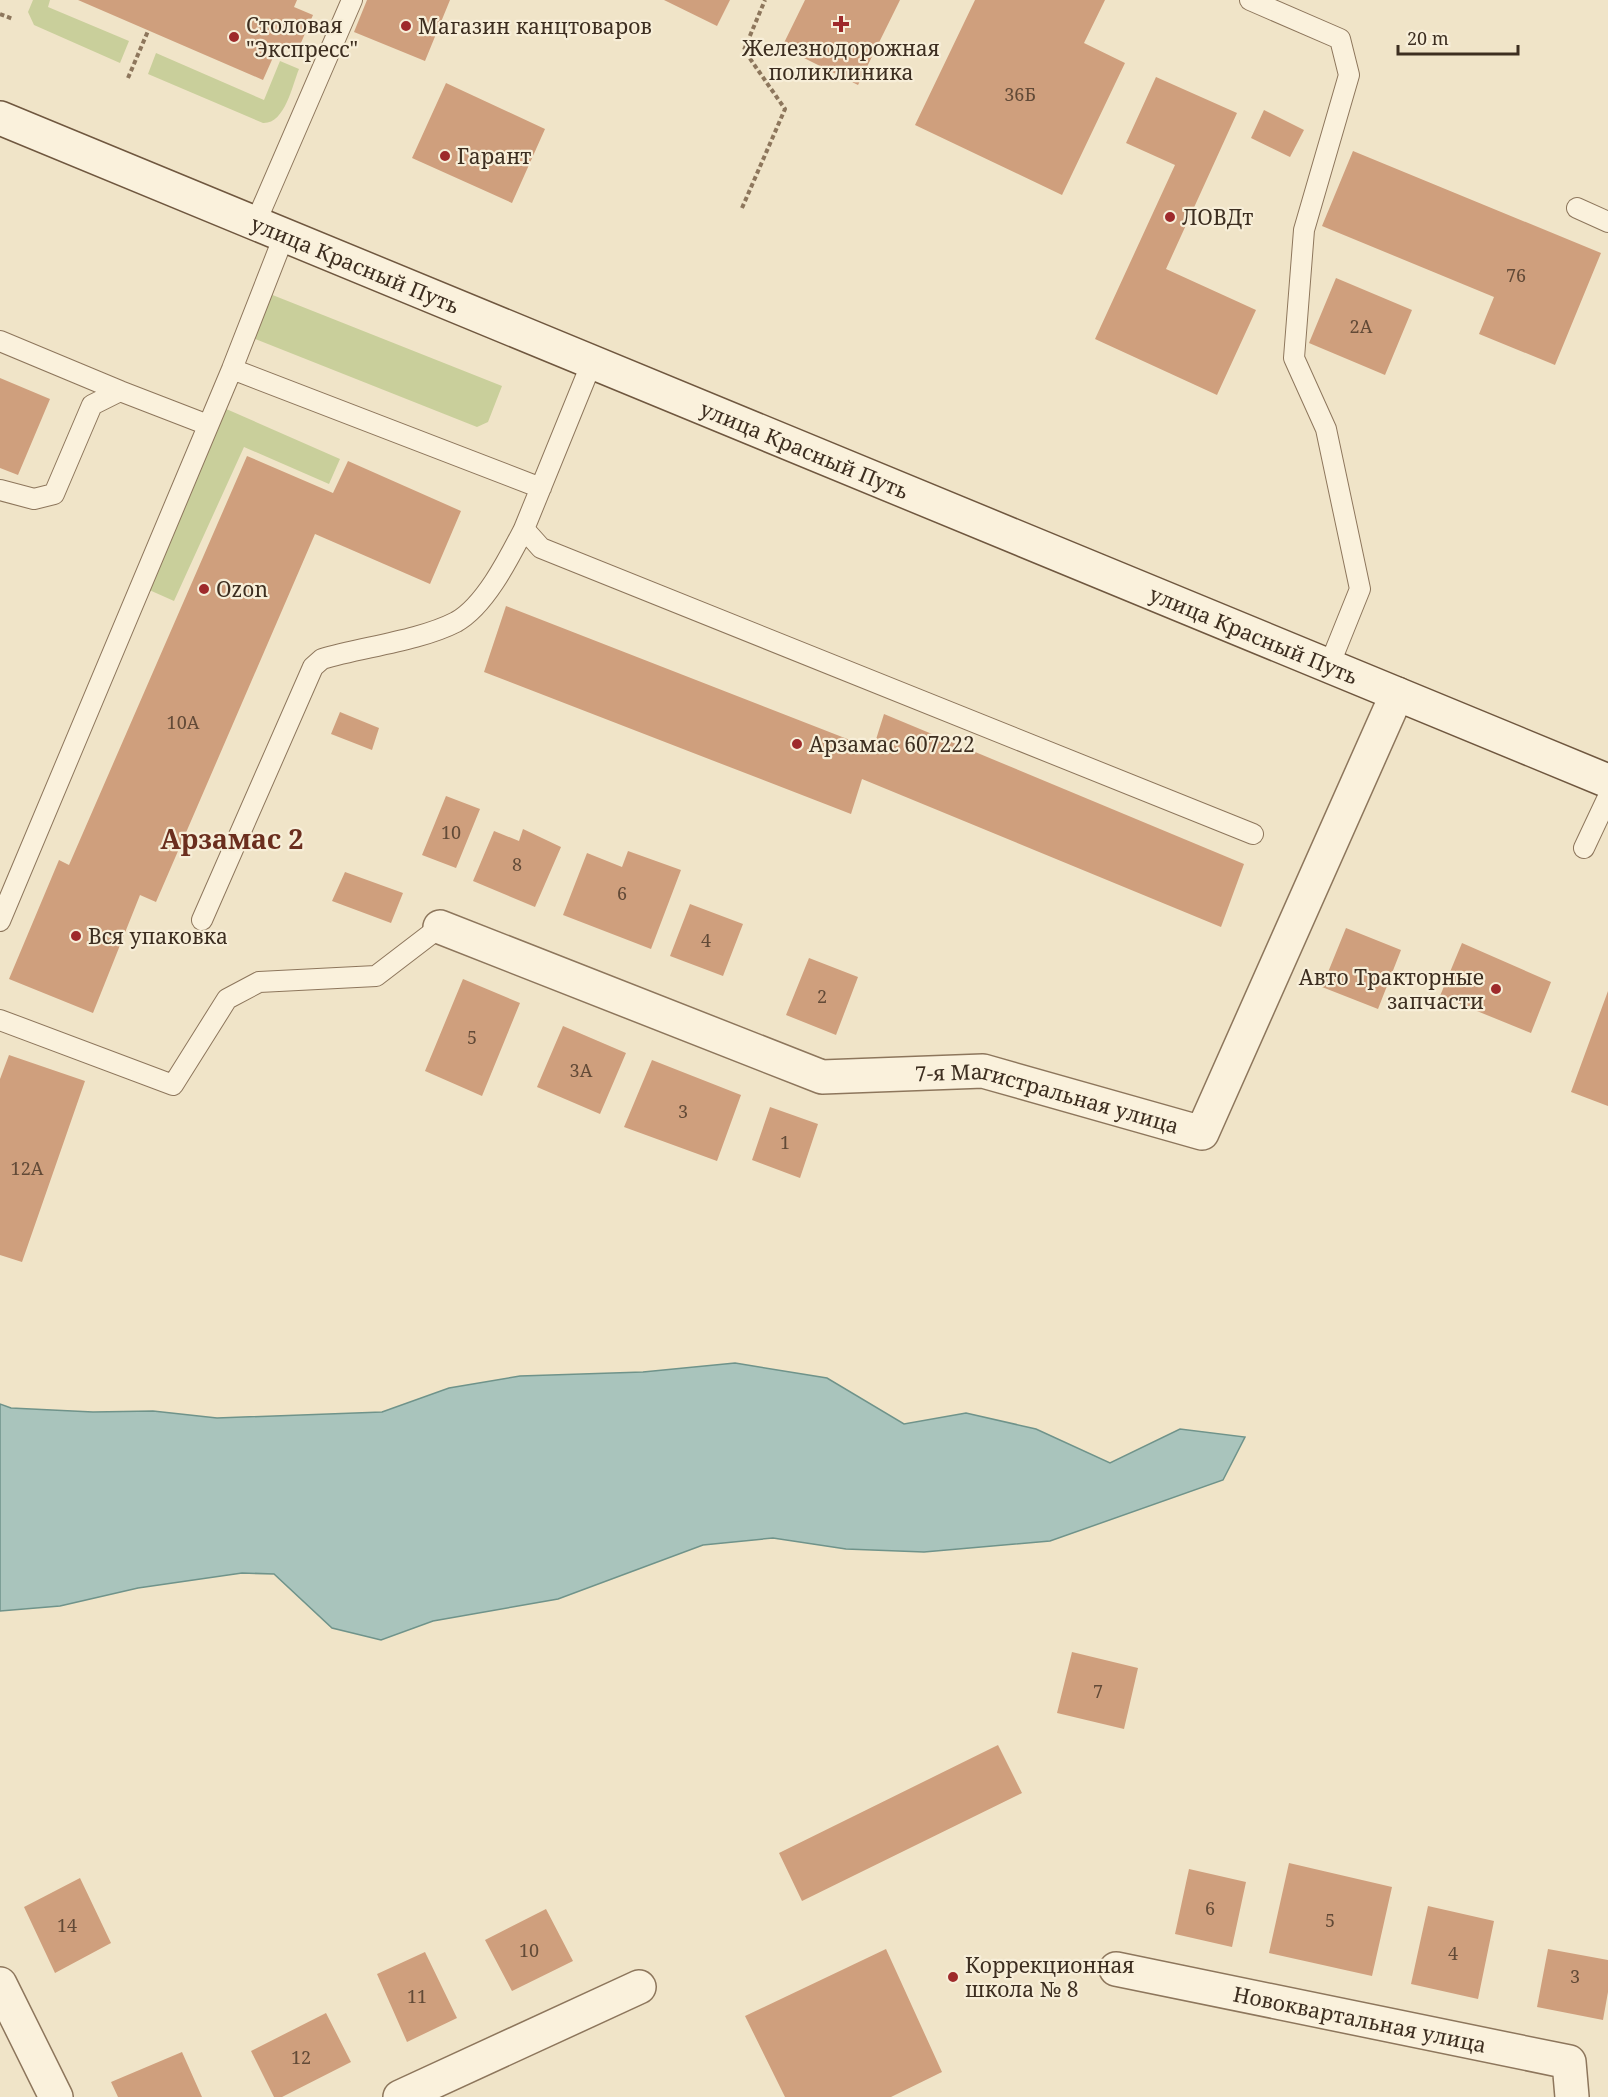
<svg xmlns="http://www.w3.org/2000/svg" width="1608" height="2097" font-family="'Noto Serif',serif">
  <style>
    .green { fill: #c9cf9b }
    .water { fill: #a9c4bc; stroke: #6f938a; stroke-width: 1.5 }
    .building { fill: #cf9f7d }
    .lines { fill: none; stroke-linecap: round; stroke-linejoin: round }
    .service-casing { stroke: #8d765c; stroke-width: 22 }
    .minor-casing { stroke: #8d765c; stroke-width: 36 }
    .secondary-casing { stroke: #6f573f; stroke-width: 36 }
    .path { stroke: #8d765c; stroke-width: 4; stroke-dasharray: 4.5 3; stroke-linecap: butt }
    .service { stroke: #faf1dc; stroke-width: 20 }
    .minor { stroke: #faf1dc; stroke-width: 33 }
    .secondary { stroke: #faf1dc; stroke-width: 33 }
    .poi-dot { fill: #9e2a2b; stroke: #f7eed8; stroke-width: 2 }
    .labels { text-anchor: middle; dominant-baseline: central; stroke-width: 4.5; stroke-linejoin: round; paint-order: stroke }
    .number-label { font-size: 18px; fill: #624a37 }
    .poi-label { font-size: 21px; fill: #3d2e20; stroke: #f7eed8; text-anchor: start }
    .street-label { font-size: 21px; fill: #3d2e20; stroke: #f7eed8 }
    .district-label { font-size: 27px; font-weight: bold; fill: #6b2e1e; stroke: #f7eed8 }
  </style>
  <rect width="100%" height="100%" fill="#f0e4c8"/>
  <path class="green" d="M33,0H50L48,7L129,41L120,63L34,25L28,12Z
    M156,53L264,100L280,61L299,69C292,86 285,124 263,123L148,74Z
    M270,294L502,386L488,422L477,427L253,338Z
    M224,408L340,459L329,484L244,447L174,601L147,589Z"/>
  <path class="water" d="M735,1363L827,1378L904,1424L966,1413L1036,1429L1110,1463L1180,1429L1245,1437L1223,1480L1050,1541L924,1552L846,1549L773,1538L703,1545L558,1599L433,1621L381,1640L332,1628L274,1574L242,1573L138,1588L60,1606L0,1611V1404L11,1408L93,1412L153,1411L217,1418L382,1412L449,1388L520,1376L643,1372Z"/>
  <path class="building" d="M78,0H297L294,7L313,15L297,52L279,44L263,80Z
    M367,0H450L425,61L354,32Z
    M664,0H730L717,26Z
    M805,0H900L858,85L782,47Z
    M975,0H1105L1084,43L1125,63L1062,195L915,125Z
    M1156,77L1237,113L1166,269L1256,310L1217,395L1095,339L1175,165L1126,143Z
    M446,83L545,129L512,203L412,158Z
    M1264,110L1304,130L1290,157L1251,138Z
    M1353,151L1601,253L1555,365L1479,334L1494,297L1322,226Z
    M1336,278L1412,310L1385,375L1309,343Z
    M0,378L50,399L18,475L0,468Z
    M247,456L333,493L348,461L461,511L430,584L315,534L156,902L140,895L93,1013L9,979L59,860L69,865Z
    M506,606L873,749L884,714L1244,864L1221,927L862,779L851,814L484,672Z
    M340,712L379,728L372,750L331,734Z
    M446,796L480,809L456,868L422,855Z
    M523,829L561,847L535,907L473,881L494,831L519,841Z
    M628,851L681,870L651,949L563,915L587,853L622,867Z
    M345,872L403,893L391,923L332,901Z
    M690,904L743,924L723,976L670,956Z
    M1346,928L1401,950L1378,1009L1322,987Z
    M1462,943L1551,982L1531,1033L1440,996Z
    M809,958L858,977L836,1035L786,1015Z
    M463,979L520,1003L482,1096L425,1071Z
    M1608,991V1106L1571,1092Z
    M563,1026L626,1053L600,1114L537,1087Z
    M9,1055L85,1081L22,1262L0,1255V1079Z
    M652,1060L741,1095L717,1161L624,1127Z
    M770,1107L818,1124L800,1178L752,1160Z
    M1072,1652L1138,1668L1124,1729L1057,1713Z
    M998,1745L1022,1793L802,1901L779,1853Z
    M1289,1863L1392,1887L1372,1976L1269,1953Z
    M1189,1869L1246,1882L1232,1947L1175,1934Z
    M80,1878L111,1943L55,1973L24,1907Z
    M1428,1906L1494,1921L1478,1999L1411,1984Z
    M546,1909L573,1961L512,1991L485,1940Z
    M886,1949L942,2072L891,2097H785L745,2016Z
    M1548,1949L1608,1960V1992L1603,2020L1537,2007Z
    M425,1952L457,2018L407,2042L377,1974Z
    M326,2013L351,2062L282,2097H274L251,2051Z
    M182,2052L202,2097H118L111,2082Z"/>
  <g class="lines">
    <defs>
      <path id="service" d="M1250,0L1340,39L1349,75L1304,230L1294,358L1326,429L1360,589L1329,666
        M1577,208L1608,222
        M255,224L352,0
        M0,341L120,391
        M592,362L524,529L541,548L1253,834
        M232,369L541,488
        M0,490L34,499L54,494L92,405L120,391L208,425
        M1584,848L1608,797
        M202,920L313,667L322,659C362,647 419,641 456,622C485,606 509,558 524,529
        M0,921L232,369L284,236
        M0,1020L173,1085L227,999L259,982L376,976L440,927"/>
      <g id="minor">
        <path id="s1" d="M440,927L822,1077L983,1071L1202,1133L1397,694"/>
        <path id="s2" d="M1116,1969L1569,2062L1572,2097"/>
        <path d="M0,1984L56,2097"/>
        <path d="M400,2097L639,1987"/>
      </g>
      <g id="secondary">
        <path id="s3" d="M0,118L1608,781"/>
      </g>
    </defs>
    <use href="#service" class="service-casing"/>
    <use href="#minor" class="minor-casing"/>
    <use href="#secondary" class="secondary-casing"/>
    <path class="path" d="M0,14L13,19
      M128,78L148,31
      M742,208L785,109L744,50L765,0"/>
    <use href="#service" class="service"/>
    <use href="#minor" class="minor"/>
    <use href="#secondary" class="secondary"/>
  </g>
  <g class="poi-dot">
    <path d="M838 15h6v6h6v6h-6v6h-6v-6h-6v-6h6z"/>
    <circle cx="406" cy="26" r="6"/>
    <circle cx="234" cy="37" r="6"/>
    <circle cx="445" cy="156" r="6"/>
    <circle cx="1170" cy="217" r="6"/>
    <circle cx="204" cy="589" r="6"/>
    <circle cx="797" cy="744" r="6"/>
    <circle cx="76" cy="936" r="6"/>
    <circle cx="1496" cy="989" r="6"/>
    <circle cx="953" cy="1977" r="6"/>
  </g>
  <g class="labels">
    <g class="number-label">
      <text x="1020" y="94">36Б</text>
      <text x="1516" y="275">76</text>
      <text x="1361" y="326">2А</text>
      <text x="183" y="722">10А</text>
      <text x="451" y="832">10</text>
      <text x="517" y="864">8</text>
      <text x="622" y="893">6</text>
      <text x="706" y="940">4</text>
      <text x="822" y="996">2</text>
      <text x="472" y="1037">5</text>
      <text x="581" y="1070">3А</text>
      <text x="683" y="1111">3</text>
      <text x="785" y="1142">1</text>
      <text x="27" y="1168">12А</text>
      <text x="1098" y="1691">7</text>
      <text x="1210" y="1908">6</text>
      <text x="1330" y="1920">5</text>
      <text x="67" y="1925">14</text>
      <text x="529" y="1950">10</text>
      <text x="1453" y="1953">4</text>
      <text x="1575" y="1976">3</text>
      <text x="417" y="1996">11</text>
      <text x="301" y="2057">12</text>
    </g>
    <g class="poi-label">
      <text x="246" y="25">Столовая<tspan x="246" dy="24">"Экспресс"</tspan></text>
      <text x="418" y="26">Магазин канцтоваров</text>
      <text x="841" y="48" text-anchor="middle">Железнодорожная<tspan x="841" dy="24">поликлиника</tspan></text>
      <text x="457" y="156">Гарант</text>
      <text x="1182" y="217">ЛОВДт</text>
      <text x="216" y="589">Ozon</text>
      <text x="809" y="744">Арзамас 607222</text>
      <text x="88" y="936">Вся упаковка</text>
      <text x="1484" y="977" text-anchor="end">Авто Тракторные<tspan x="1484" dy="24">запчасти</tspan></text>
      <text x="965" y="1965">Коррекционная<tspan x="965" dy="24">школа № 8</tspan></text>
    </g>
    <g class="street-label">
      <text stroke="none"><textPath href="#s3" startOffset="384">улица Красный Путь</textPath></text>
      <text stroke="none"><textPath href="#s3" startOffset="870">улица Красный Путь</textPath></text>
      <text stroke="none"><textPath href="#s3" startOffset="1356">улица Красный Путь</textPath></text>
      <text stroke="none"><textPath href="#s1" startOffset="639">7-я Магистральная улица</textPath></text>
      <text stroke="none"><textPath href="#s2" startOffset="249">Новоквартальная улица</textPath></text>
    </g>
    <g class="district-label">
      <text x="232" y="838">Арзамас 2</text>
    </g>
  </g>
  <path d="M1398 45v9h120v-9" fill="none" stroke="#3d2e20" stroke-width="3"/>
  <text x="1407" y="45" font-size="18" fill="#3d2e20" stroke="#f7eed8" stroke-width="4.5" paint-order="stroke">20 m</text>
</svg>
